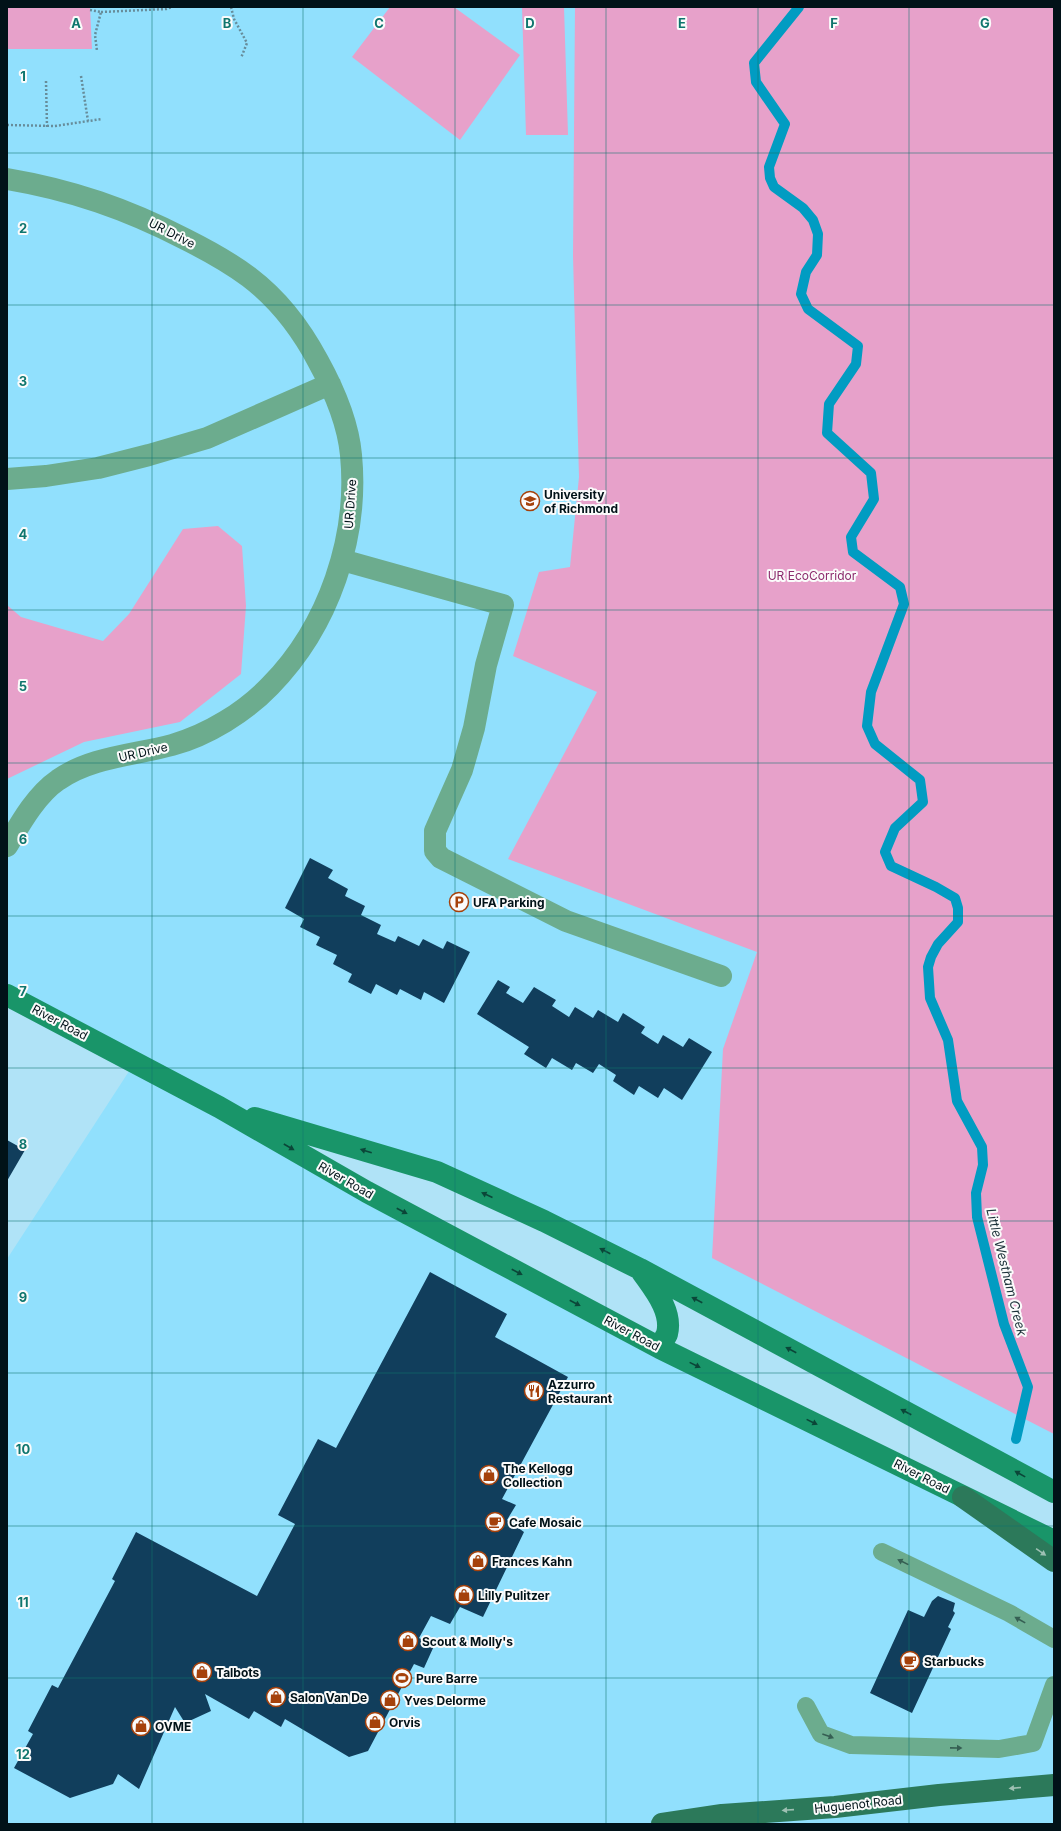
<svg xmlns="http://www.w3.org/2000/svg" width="1061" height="1831" font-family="Inter,sans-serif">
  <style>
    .built { fill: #91e0fd }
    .green { fill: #e7a1ca }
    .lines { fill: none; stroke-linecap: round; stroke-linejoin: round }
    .stream { stroke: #019cc2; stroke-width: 10 }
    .building { fill: #113e5c }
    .path { stroke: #678c9a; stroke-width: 2.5; stroke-dasharray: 2 2; stroke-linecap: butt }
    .service { stroke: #6cac8e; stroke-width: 18 }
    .minor { stroke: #6cac8e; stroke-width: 22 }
    .secondary { stroke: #199569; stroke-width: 22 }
    .primary { stroke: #2c795a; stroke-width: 22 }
    .oneway { fill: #0b4638 }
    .oneway2 { fill: #9ec0b3 }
    .oneway3 { fill: #365f53 }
    .grid { fill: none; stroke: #0f766e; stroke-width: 1; stroke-opacity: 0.55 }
    .labels { text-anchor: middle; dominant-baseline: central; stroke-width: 4; stroke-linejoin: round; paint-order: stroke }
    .street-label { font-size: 12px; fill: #011218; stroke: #fbfbfb }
    .poi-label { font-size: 12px; font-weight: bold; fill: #011218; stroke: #fbfbfb; text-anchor: start }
    .park-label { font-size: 12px; fill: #8c2b6d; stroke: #fbfbfb }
    .water-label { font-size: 13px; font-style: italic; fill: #1d323a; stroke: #fbfbfb }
    .grid-label { font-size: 13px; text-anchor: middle; font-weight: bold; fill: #0f766e; stroke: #fbfbfb; stroke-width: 4; stroke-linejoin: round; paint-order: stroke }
  </style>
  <rect width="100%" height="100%" fill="#b0e3f7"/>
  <path class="built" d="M7,7H1054V1492L544,1221L221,1108L1054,1541V1824H7V1259L135,1062L7,995Z"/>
  <path class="green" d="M7,7H90L92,49H7Z
    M390,7H454L520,55L460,140L352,57Z
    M522,7H564L568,135H526Z
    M575,7H1054V1434L712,1258L723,1049L757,952L508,859L597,692L513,656L539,572L570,567L579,477L573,256Z
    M218,526L242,546L246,606L241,674L180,722L84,742L7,779V605L21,617L103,641L129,614L183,529Z"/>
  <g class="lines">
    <path class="stream" d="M799,7L754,63L756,82L785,124L769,167L770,178L774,187L803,208L813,220L818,234L817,255L806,272L801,294L808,309L858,346L856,364L829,404L827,433L871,473L874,499L851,537L853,552L900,587L904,604L871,692L867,726L875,744L920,780L923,802L895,828L885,852L891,866L936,887L955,898L958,908V922L938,944L931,957L928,967L930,998L948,1040L957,1101L982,1147L983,1165L976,1193L977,1217L1004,1324L1028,1387L1016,1439"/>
  </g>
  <path class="building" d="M310,858L333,870L328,878L348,889L345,896L365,906L361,915L381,925L377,934L395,942L398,936L419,946L423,939L443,949L447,941L470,952L444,1003L424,992L421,1000L400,989L397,995L376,984L371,994L348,982L352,974L333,964L337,955L316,945L320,937L300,927L304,919L285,908Z
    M498,980L510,987L506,993L523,1003L534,987L556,1000L552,1006L569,1017L575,1007L593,1018L598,1010L618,1022L623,1013L645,1027L641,1033L658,1044L663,1035L683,1047L689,1038L712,1052L682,1100L664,1088L658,1098L639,1086L634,1095L613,1081L616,1075L599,1064L593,1073L576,1063L572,1070L552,1058L546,1068L524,1054L529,1047L477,1014Z
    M7,1140L25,1150L7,1181Z
    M430,1272L507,1314L495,1337L568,1377L502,1499L516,1505L507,1520L524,1532L483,1617L460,1607L450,1624L431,1616L419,1638L434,1646L424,1668L414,1664L368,1751L349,1757L285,1719L281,1727L254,1711L249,1719L205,1694L211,1711L185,1723L175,1707L139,1789L118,1774L113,1784L70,1798L14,1768L33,1734L28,1731L52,1685L58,1688L115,1581L112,1579L136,1532L257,1596L295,1524L278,1515L318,1439L336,1448Z
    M938,1596L955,1603L953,1611L955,1613L948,1627L951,1629L912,1713L870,1693L908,1610L924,1617L932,1601Z"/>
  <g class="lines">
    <path class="path" d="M231,7L234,19L247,43L241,58
      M90,10L101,12L95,35L97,51
      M101,12L166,9L172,7
      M81,76L88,121
      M46,81L47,127
      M7,125L55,126L102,119"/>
    <path class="service" d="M882,1552L1009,1613L1054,1639
      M806,1706L821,1734L851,1745L999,1749L1033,1743L1054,1685"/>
    <path class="minor" d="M7,179C72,190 127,209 185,239C207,250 229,262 249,277C278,299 301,329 318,361C334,390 348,422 351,455C359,537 329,626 270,686C245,712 208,735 172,745C135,755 90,757 58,780C36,795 20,824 7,846
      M7,479L46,476L98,468L149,455L207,438L330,384
      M342,560L503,605L486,665L474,728L462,770L435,831V851L441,858L566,921L721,976"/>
    <path class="secondary" d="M7,995L219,1107L367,1192L660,1348L1054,1541
      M255,1118L437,1172L544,1221L640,1269L1054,1492
      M642,1272C653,1288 673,1311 667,1334C665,1338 662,1343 660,1348"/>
    <path class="primary" d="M963,1497L1054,1561
      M662,1824L722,1815L835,1807L939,1795L1054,1785"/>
  </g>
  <defs><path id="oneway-solid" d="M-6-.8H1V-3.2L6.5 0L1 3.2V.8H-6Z"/></defs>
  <g class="oneway">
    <use href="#oneway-solid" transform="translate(289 1147) rotate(30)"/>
    <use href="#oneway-solid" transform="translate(366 1151) rotate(-163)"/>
    <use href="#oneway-solid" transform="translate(487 1195) rotate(-156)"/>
    <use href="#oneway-solid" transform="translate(402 1211) rotate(28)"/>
    <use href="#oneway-solid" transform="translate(605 1251) rotate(-153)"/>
    <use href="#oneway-solid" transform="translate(517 1272) rotate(28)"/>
    <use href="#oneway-solid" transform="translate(697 1300) rotate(-152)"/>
    <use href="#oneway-solid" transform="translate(575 1303) rotate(28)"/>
    <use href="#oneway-solid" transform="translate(791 1350) rotate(-152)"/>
    <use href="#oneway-solid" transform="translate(695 1365) rotate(26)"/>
    <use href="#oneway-solid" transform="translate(906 1412) rotate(-152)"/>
    <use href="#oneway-solid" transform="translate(812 1422) rotate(26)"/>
    <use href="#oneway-solid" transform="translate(1020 1474) rotate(-151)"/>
  </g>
  <g class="oneway2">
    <use href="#oneway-solid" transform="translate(1041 1552) rotate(35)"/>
    <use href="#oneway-solid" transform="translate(1015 1788) rotate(175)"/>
    <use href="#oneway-solid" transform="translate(788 1810) rotate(176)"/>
  </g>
  <g class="oneway3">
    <use href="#oneway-solid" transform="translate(903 1562) rotate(-154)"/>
    <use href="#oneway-solid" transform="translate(1020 1620) rotate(-151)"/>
    <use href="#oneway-solid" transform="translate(828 1736) rotate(20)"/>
    <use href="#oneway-solid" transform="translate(956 1748) rotate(1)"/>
  </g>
  <path class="grid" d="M152,7V1824M303,7V1824M455,7V1824M606,7V1824M758,7V1824M909,7V1824M7,153H1054M7,305H1054M7,458H1054M7,610H1054M7,763H1054M7,916H1054M7,1068H1054M7,1221H1054M7,1373H1054M7,1526H1054M7,1678H1054"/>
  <defs>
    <symbol id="university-ring" viewBox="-11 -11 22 22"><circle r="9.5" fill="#fbfbfb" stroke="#a5410b" stroke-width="1.5"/><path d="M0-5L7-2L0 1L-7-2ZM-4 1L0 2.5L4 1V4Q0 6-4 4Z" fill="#a5410b"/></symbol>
    <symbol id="parking-ring" viewBox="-11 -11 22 22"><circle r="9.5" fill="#fbfbfb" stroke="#a5410b" stroke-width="1.5"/><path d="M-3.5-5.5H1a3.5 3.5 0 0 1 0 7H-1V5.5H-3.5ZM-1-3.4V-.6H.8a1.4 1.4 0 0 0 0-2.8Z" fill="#a5410b"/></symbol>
    <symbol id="restaurant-ring" viewBox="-11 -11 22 22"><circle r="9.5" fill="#fbfbfb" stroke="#a5410b" stroke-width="1.5"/><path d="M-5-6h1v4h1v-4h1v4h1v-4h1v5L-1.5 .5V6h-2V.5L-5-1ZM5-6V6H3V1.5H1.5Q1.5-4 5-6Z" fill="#a5410b"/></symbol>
    <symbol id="shop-ring" viewBox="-11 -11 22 22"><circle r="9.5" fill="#fbfbfb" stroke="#a5410b" stroke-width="1.5"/><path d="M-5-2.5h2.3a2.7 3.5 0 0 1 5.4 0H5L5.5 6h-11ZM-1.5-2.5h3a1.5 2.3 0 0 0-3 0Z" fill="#a5410b"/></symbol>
    <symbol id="cafe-ring" viewBox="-11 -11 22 22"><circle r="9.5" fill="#fbfbfb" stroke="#a5410b" stroke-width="1.5"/><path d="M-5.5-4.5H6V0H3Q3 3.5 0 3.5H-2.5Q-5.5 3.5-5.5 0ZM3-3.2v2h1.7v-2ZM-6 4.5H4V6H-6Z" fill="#a5410b"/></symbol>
    <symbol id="stadium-ring" viewBox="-11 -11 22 22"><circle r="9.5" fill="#fbfbfb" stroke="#a5410b" stroke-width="1.5"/><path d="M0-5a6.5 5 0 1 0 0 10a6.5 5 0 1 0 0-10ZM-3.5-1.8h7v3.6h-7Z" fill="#a5410b"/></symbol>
  </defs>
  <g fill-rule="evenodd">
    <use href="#university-ring" x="519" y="490" width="22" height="22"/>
    <use href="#parking-ring" x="448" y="891" width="22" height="22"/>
    <use href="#restaurant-ring" x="523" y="1380" width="22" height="22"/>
    <use href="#shop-ring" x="478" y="1464" width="22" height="22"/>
    <use href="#cafe-ring" x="484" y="1511" width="22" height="22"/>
    <use href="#shop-ring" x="467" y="1550" width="22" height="22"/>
    <use href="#shop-ring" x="453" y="1584" width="22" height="22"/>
    <use href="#shop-ring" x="397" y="1630" width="22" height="22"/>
    <use href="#cafe-ring" x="899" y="1650" width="22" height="22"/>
    <use href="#shop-ring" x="191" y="1661" width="22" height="22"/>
    <use href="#stadium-ring" x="391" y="1667" width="22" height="22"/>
    <use href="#shop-ring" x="265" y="1686" width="22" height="22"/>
    <use href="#shop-ring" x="379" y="1689" width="22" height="22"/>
    <use href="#shop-ring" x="364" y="1711" width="22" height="22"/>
    <use href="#shop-ring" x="130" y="1715" width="22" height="22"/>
  </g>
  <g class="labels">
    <g class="street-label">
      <text transform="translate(172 233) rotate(27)">UR Drive</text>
      <text transform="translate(350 504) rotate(-86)">UR Drive</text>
      <text transform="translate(143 752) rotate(-13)">UR Drive</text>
      <text transform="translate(60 1022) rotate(28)">River Road</text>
      <text transform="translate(346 1180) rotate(30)">River Road</text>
      <text transform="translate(632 1333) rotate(28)">River Road</text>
      <text transform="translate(922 1476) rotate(27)">River Road</text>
      <text transform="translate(858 1804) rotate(-6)">Huguenot Road</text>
    </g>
    <g class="poi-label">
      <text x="544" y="494">University<tspan x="544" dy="14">of Richmond</tspan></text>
      <text x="473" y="902">UFA Parking</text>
      <text x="548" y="1384">Azzurro<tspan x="548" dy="14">Restaurant</tspan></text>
      <text x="503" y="1468">The Kellogg<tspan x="503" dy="14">Collection</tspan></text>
      <text x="509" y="1522">Cafe Mosaic</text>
      <text x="492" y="1561">Frances Kahn</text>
      <text x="478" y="1595">Lilly Pulitzer</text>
      <text x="422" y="1641">Scout &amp; Molly's</text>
      <text x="924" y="1661">Starbucks</text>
      <text x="216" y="1672">Talbots</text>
      <text x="416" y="1678">Pure Barre</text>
      <text x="290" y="1697">Salon Van De</text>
      <text x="404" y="1700">Yves Delorme</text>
      <text x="389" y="1722">Orvis</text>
      <text x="155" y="1726">OVME</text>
    </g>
    <g class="park-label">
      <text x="812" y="575">UR EcoCorridor</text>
    </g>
    <g class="water-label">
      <text transform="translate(1007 1272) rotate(76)">Little Westham Creek</text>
    </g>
  </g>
  <g class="grid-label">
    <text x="76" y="28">A</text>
    <text x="227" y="28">B</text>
    <text x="379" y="28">C</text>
    <text x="530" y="28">D</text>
    <text x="682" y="28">E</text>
    <text x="834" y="28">F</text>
    <text x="985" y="28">G</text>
    <text x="23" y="81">1</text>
    <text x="23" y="233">2</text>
    <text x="23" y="386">3</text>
    <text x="23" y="539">4</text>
    <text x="23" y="691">5</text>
    <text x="23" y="844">6</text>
    <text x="23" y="996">7</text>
    <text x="23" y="1149">8</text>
    <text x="23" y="1302">9</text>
    <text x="23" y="1454">10</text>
    <text x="23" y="1607">11</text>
    <text x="23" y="1759">12</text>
  </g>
  <rect width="1061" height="1831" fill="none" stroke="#011218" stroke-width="16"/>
</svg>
